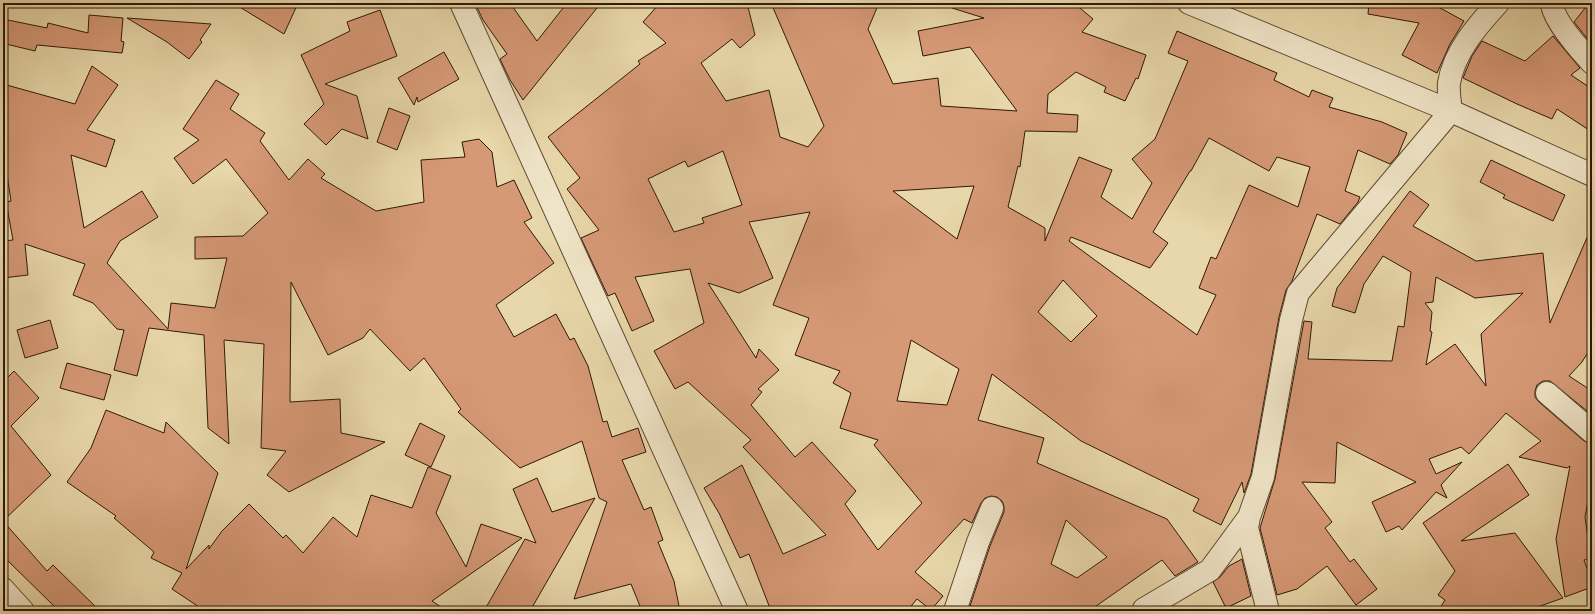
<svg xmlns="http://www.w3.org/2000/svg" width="1595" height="614" font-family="'IM FELL English',serif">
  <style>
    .building { fill: #d69976; stroke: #2f1808; fill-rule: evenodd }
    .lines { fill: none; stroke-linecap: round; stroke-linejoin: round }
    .minor-casing { stroke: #5d4830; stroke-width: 24 }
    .minor { stroke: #f0e5c8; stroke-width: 22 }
  </style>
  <rect width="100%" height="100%" fill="#e8d7aa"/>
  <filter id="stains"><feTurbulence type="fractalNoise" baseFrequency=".005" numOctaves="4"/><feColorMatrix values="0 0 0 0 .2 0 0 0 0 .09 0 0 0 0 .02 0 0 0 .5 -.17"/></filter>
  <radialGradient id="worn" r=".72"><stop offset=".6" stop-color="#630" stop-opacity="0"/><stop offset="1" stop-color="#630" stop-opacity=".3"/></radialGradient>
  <path class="building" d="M233,3H298L284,34Z
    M475,3H510L537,41L567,3H601L523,100L510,80L500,59L507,54L483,20Z
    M660,3H747L755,35L740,48L732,39L701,63L726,101L769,90L780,137L808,147L824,126L771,3H879L868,29L893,84L938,78L941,106L1017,111L970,47L923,56L918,31L984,18L952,8L953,3H1074L1093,19L1082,32L1146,55L1138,79L1136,78L1125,101L1104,92L1106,87L1076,72L1048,94L1047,113L1078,115L1077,132L1025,131L1020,167L1018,166L1008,207L1045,228V241L1079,157L1112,170L1101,197L1132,219L1152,183L1132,159L1155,139L1188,61L1168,53L1177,31L1277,73L1274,80L1309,97L1312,90L1333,98L1329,107L1382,122L1407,133L1398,155L1390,164L1358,150L1345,191L1360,197L1358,202L1340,224L1317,214L1292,281L1286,290L1279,317L1251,474L1244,493L1242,482L1221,525L1193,511L1199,499L1081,441L992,374L978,420L1044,438L1037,463L1167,519L1198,562L1175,576L1162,560L1089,611H975L969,609L990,546L1004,512V506L1002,501L997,497L991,496L985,498L981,503L972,523L964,519L915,572L943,596L931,610L917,599L907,611H771L749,554L740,558L719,513L704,488L742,465L783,554L826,535L743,447L751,440L688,382L675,389L654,351L704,323L690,269L635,277L654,321L632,331L615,293L608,296L581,238L599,230L567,189L580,178L548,137L640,64L638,61L666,43L643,22ZM1209,138L1269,171L1277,157L1310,167L1298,207L1249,185L1216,259L1211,257L1199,288L1216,295L1197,335L1069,241L1071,237L1150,268L1168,243L1153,232L1190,171H1191ZM723,151L742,205L702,218L704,223L674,232L648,179L685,161L688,167ZM974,186L957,239L893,191ZM810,212L773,305L809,318L795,355L840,371L833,383L851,393L840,428L878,440L874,445L922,503L878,550L845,504L856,491L812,442L795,457L751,405L762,392L758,389L779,370L759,349L756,358L708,283L739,293L773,278L749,222ZM1063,280L1097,316L1071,342L1038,312ZM911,340L959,369L947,405L897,401ZM1066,520L1107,557L1077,578L1051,564Z
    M1369,3H1431L1464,21L1450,44L1437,73L1402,55L1419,23L1368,14Z
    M1589,3H1592V40L1590,42L1574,22Z
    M380,10L397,56L325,84L357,96L368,139L342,129L326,145L304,124L324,104L301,55L350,31L347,22Z
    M89,15L123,18L121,41L124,42L122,53L37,45L35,51L6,44L8,38L3,37V19L47,28L48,23L88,33Z
    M127,18L211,24L200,40L202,42L189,59L167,42Z
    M1553,36L1580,68L1571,75L1592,89V132L1557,109L1552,119L1517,104L1463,78L1472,56L1482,41L1525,61Z
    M444,52L459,79L418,102L417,97L414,105L398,78Z
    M92,66L118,85L87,130L115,140L106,167L71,155L84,228L142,191L158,217L120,241L107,263L168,329L171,303L215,308L227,258L195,259V237L243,236L268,213L226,159L193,184L174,158L199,140L183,129L216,80L239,94L230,109L265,133L260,141L289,180L308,159L325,174L321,178L376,211L424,202L421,160L465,157L462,142L479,139L492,152L497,187L514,180L532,218L524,222L554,263L496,305L514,337L556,314L570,340L574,338L588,366L603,422L607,421L612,437L638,428L646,452L622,460L644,510L651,507L663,540L658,542L674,581L680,611H642L631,584L574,599L607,502L599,498L582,441L520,468L458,412L461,409L424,358L410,371L370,329L363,338L328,355L291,282L290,402L340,399L341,433L385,442L289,492L267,475L286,451L261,448L264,344L224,340L229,444L208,428L204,335L149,328L137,376L114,370L124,330L117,329L93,303L73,295L85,264L25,244L28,275L3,278V241L13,240L6,202L11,201L5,162H3V84L75,104Z
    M389,108L410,116L397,150L377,142Z
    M1491,160L1565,195L1553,221L1503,198L1505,195L1480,182Z
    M1410,191L1429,205L1413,226L1476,261L1543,253L1550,323L1592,226V346L1582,362L1569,376L1592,391V415L1550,381H1543L1537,385L1535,391V397L1539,402L1584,441L1592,444V480L1585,517L1591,559L1584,560L1592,582V587L1565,597L1556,539L1570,466L1567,468L1519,457L1541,441L1506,413L1469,454L1461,447L1429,459L1436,474L1462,462L1441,485L1447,498L1436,492L1402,530L1399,526L1386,532L1372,502L1416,482L1337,442L1335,483L1302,482L1332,522L1325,528L1350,562L1354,559L1377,589L1356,605L1327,566L1297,589L1277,595L1260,528L1275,479L1304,321L1312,322L1308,359L1392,361L1398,326L1404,327L1411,272L1383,256L1364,284L1355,313L1332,306L1337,288ZM1436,277L1475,298L1523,293L1481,334L1486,386L1455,344L1426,365L1432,332L1430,331L1432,312L1425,303L1433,302Z
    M50,320L58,348L25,358L17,330Z
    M67,363L111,375L104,400L60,388Z
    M14,371L39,398L11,426L51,475L3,521L47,571L53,565L100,611H59L3,556V382Z
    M106,410L164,433L166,422L218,473L186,569L209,545V549L222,531L249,504L283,538L286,535L303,553L333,517L357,537L371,495L412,508L428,467L451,476L436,513L466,567L481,524L522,538L432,601L447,611H205L172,589L182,573L151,558L154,552L114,518L116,516L67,482L91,448Z
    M420,423L445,436L431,467L405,455Z
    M1508,464L1529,495L1461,541L1515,533L1563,598L1526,611H1438L1445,600L1438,595L1455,571L1423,523Z
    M537,478L552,512L595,498L530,611H484L525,539L536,543L513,489Z
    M1242,559L1251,596L1226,608L1213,582L1220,577L1229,566Z"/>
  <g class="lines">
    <defs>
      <path id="minor" d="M461,3L737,611
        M1189,3L1451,111L1592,175
        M1552,3C1552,19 1581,51 1592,63
        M1547,393L1592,432
        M1249,517L1247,528L1268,611
        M3,589L23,611
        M1144,609L1210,570L1249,517L1263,477L1291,320L1298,293L1451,111C1450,102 1448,92 1449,83C1454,52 1477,26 1498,3
        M955,611L978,542L992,508"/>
    </defs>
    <use href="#minor" class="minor-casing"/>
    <use href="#minor" class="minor"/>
  </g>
  <rect width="1595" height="614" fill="none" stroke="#e8d7aa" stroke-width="16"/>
  <rect x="4" y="4" width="1587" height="606" fill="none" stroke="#2f1808" stroke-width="2"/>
  <rect x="8" y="8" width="1579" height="598" fill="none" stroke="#2f1808"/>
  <rect width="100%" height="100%" filter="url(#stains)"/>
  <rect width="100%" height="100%" fill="url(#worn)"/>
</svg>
